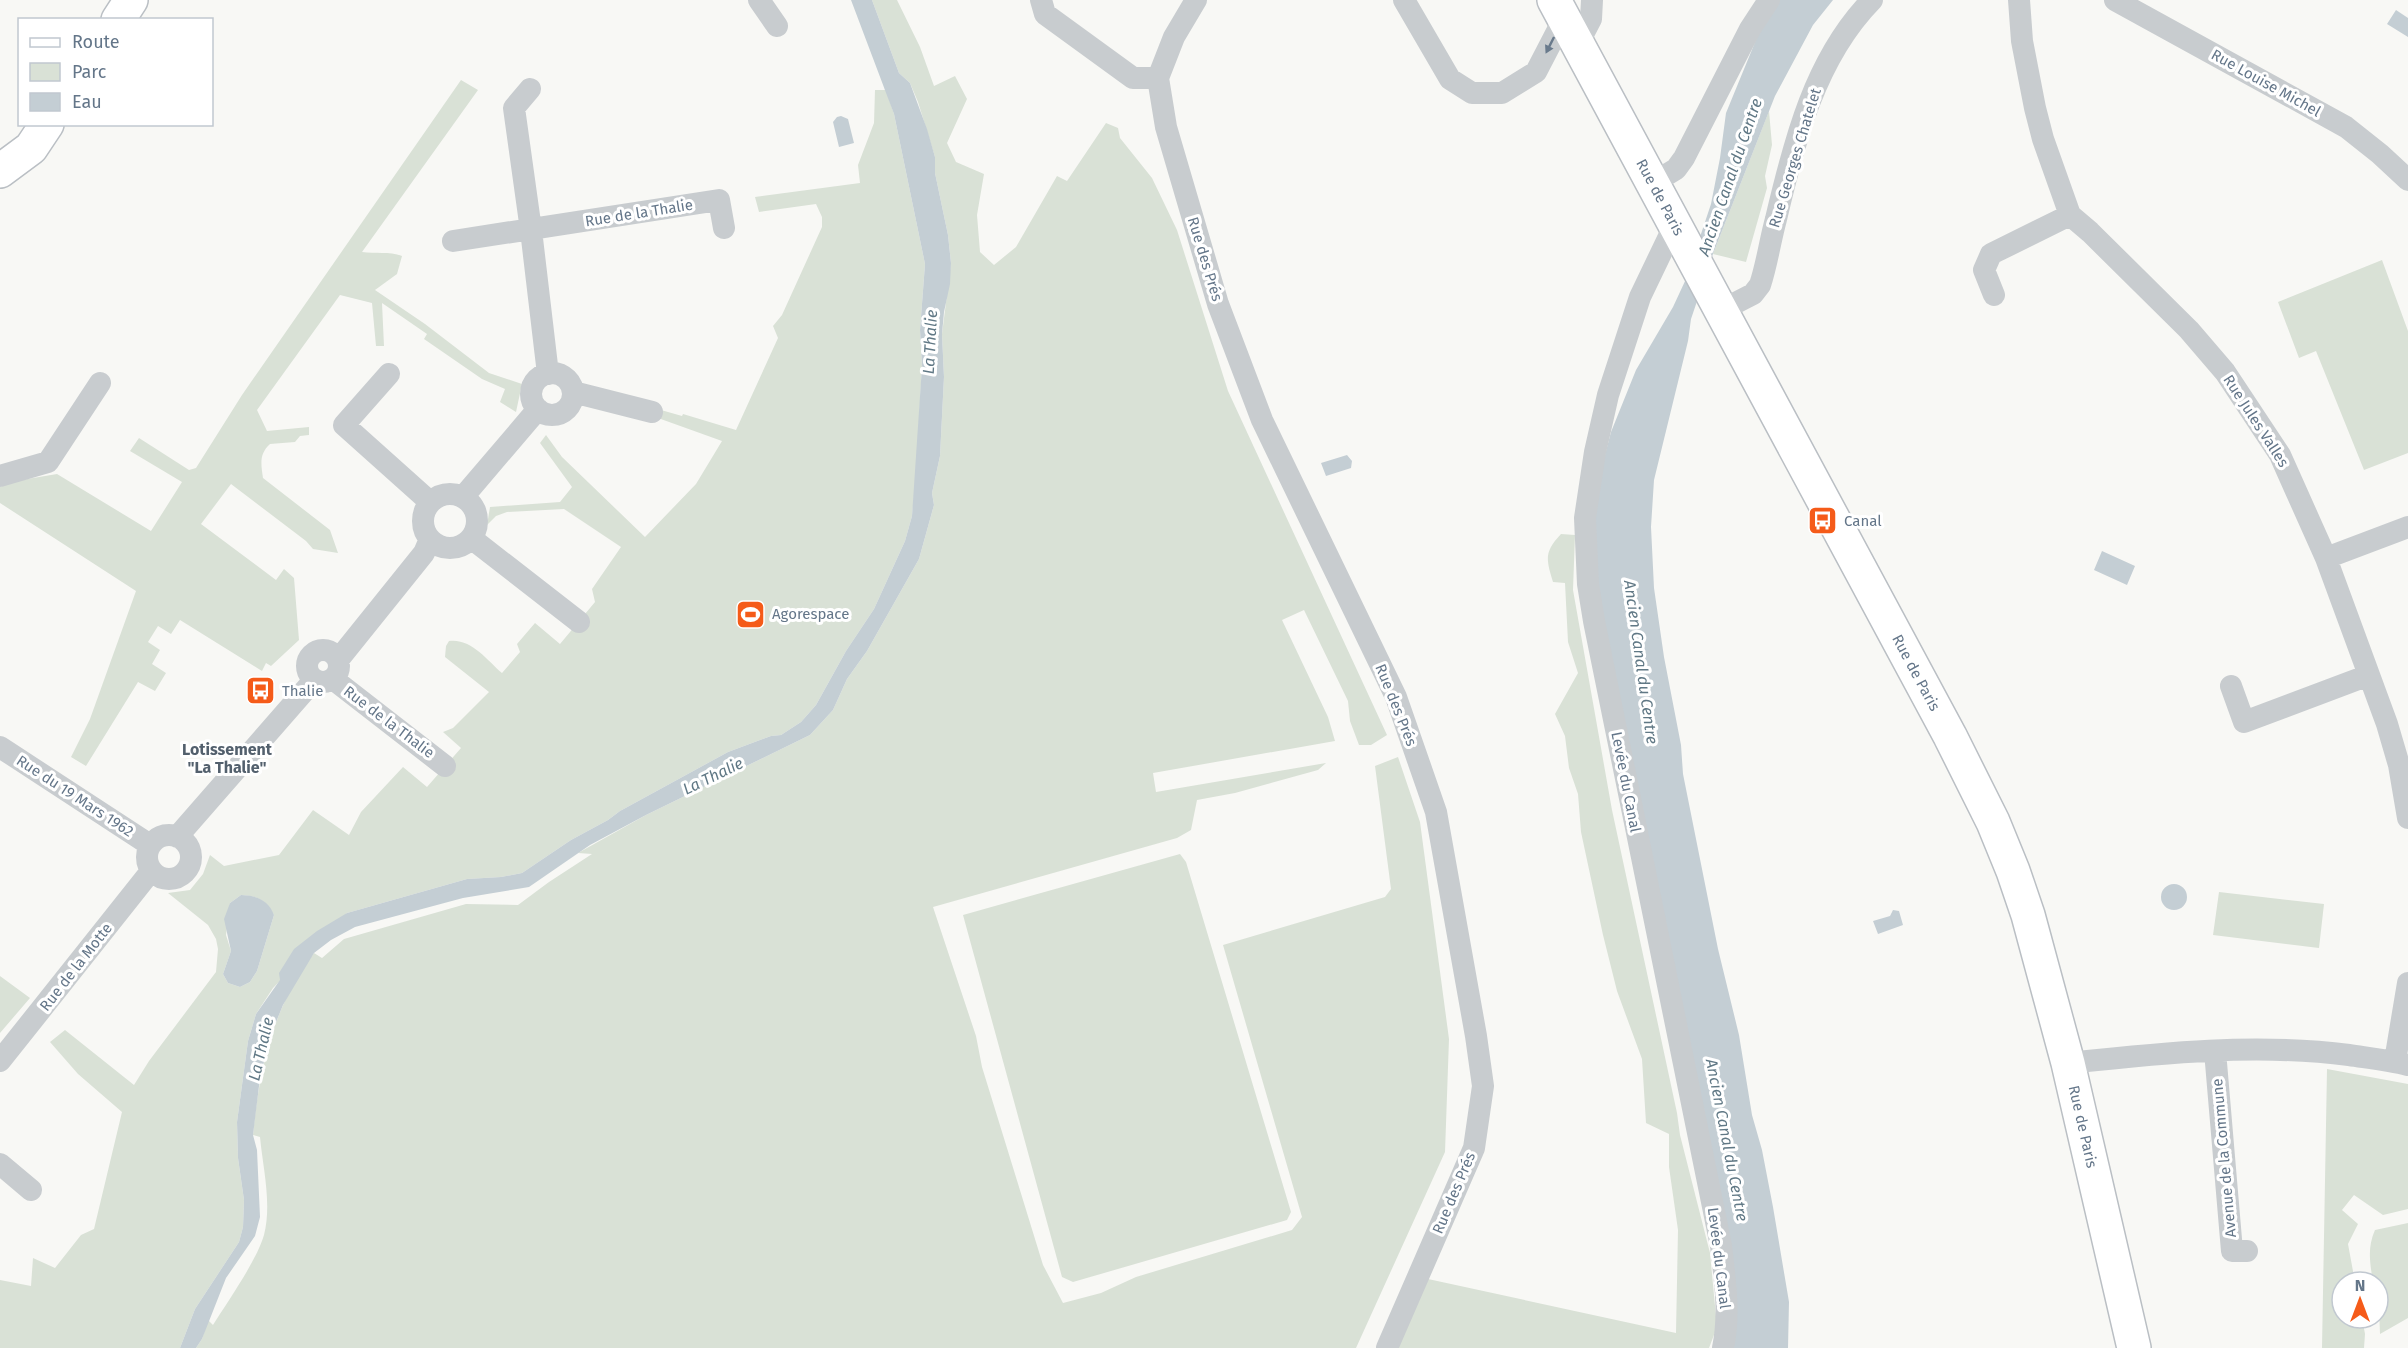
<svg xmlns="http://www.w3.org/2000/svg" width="2408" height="1348" font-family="'Fira Sans',sans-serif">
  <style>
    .green { fill: #d9e1d6; fill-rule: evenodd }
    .water { fill: #c4ced4 }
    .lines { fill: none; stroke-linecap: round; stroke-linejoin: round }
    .secondary-casing { stroke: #babfc4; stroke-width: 36 }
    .street { stroke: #c8cccf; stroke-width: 22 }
    .secondary { stroke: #fff; stroke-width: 33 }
    .oneway { fill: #697a8c }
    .labels { text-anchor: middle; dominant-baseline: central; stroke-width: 6; stroke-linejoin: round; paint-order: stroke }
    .street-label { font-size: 15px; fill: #647689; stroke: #fff }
    .poi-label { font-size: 15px; fill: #647689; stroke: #fff; text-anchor: start }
    .water-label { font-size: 16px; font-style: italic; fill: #607885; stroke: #fff }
    .neighbourhood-label { font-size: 16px; font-weight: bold; fill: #53606d; stroke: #fff }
  </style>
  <rect width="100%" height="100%" fill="#f8f8f5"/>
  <path class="green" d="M872,0H897L920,47L934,86L955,76L967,99L947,143L956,162L984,174L977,215L980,252L994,265L1016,247L1057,176L1067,181L1106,123L1118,128L1120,138L1152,178L1177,230L1228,391L1387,735L1371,745H1359L1350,721L1348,701L1304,610L1282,620L1328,717L1335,741L1153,773L1156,792L1326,763L1318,770L1235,793L1197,800L1191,830L1177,838L933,907L976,1036L982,1067L1043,1265L1063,1303L1101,1293L1136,1277L1292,1230L1302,1217L1223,945L1385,897L1391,889L1375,766L1398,757L1420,822L1449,1039L1445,1152L1356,1348H196L202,1339L208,1320L213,1325C228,1301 257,1260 264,1235C272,1203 263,1169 260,1137L253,1135C259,1070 273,1006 314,953L322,958L344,939L466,904L518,905L549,882L592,854L578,853L646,815L810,735L833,710L847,679L867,651L919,559L934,505L932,493L940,456L944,377L942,334L951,263L948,235L935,173V157L918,102L910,83L899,73Z
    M461,80L478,90L362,252C375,254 389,251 402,256L397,274L375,290L425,324L489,373L522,384L516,412L500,402L505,389L482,379L424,339L427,334L382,303L384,346H376L372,303L340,295L257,410L267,431L309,427V435L300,436L295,442L270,444C259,454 261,464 263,478L330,530L338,553L313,549L306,541L231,484L201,524L276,580L284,569L294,578L299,640L271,666L266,663L262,671L180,620L171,634L158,626L148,642L160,650L152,664L166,673L155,691L138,682L86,766L71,757L90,719L136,591L0,503V487L15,481L57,474L151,531L182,482L130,451L139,438L189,470L196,468L242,395Z
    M875,90H886L894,114L925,264L920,330L922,366L916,476L912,516L905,541L874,609L846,651L816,705L801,722L781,735L771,736L728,752L620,811L608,820L571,840L522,873L501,877L467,879L347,913L273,988L256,1014L248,1041L237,1122L238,1158L244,1200L243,1227L239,1242L195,1309L180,1348H0V1280L31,1286L33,1258L55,1268L81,1235L94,1229L122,1112L78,1074L50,1042L65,1030L134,1085L149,1061L216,972L218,949L216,939L208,925L168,893L190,890L203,874L210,855L224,866L279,855L313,810L349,835L361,812L403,767L427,787L461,748L443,732L453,728L489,692L445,657L446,646L449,641C471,638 487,660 502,673L520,652L517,644L535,623L560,644L595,602L592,589L621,547L564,509L507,512L496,516L487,525L490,507L560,502L572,487L540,443L546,435L562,457L645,537L696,484L722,441L658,418L661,410L682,416L683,414L736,430L778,338L773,326L782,315L822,227V217L816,204L759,212L755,197L860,183L858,165L874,123ZM241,895C256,895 267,901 274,915L257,971L250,982L240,987L228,983L223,974L231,951L226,935L230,903Z
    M1769,111L1772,145L1765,176L1767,188L1746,262L1713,254Z
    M2382,260L2408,331V453L2364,470L2316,351L2299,358L2278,302Z
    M1561,534L1575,535L1573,590L1612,810L1677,1113L1680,1135L1710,1253L1717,1327L1709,1348H1397L1428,1279L1676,1333L1678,1230L1669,1167V1134L1646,1123L1642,1059L1617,991L1603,935L1581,832L1578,794L1569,768L1565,736L1555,714L1578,673L1568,642L1565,583L1553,582C1546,559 1544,552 1561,534Z
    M1180,854L1186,862L1291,1212L1287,1220L1073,1282L1062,1277L963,915Z
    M2219,892L2324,904L2319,948L2213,935Z
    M0,976L30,998L0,1033Z
    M2327,1069L2408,1084V1209L2383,1215L2354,1195L2342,1210L2358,1224L2348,1244L2355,1282H2342V1318H2362L2365,1334L2364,1348H2322Z
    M2408,1223V1318L2380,1334L2378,1282H2373C2370,1263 2367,1248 2375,1230Z"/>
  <path class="water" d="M851,0H872L899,73L910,83L927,129L935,157V173L948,235L951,263L950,284L944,312L942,334L944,377L940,456L932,493L934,505L919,559L867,651L847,679L833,710L810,735L646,815L590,845L529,887L463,898L355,927L331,940L314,953L283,1005L270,1037L260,1078L253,1135L257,1150L260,1217L255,1236L226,1278L202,1339L196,1348H180L195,1309L239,1242L243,1227L244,1200L238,1158L237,1122L248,1041L256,1014L280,980L279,973L294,949L317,931L347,913L467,879L501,877L522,873L571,840L608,820L620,811L728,752L771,736L781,735L801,722L816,705L846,651L874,609L905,541L912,516L922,366L920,330L925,264L894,114Z
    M1778,0H1833L1813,25L1775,96L1713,254L1691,319L1688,341L1654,480L1651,527L1654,588L1664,657L1681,745L1683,774L1718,949L1739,1035L1752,1115L1762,1150L1773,1207L1789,1302L1788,1348H1732L1592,558L1597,485L1611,432L1636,370L1673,307L1686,279L1711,204L1720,158L1726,113L1758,35Z
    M2396,10L2408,18V37L2387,24Z
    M841,116L848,119L854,143L839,147L833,122L837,117Z
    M1347,455L1352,461L1351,468L1326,476L1321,463Z
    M2102,551L2135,566L2127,585L2094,570Z
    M2161 897a13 13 0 1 1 26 0a13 13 0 1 1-26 0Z
    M241,895C255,895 269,900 274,915L257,971L250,982L240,987L228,983L223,974L231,951L224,919L230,903Z
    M1893,910L1899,911L1903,925L1878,934L1873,921L1890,916Z"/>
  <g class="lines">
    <defs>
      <g id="secondary">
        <path id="s1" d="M1554,0L1950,736L1993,822L2013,871L2028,915L2068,1063L2134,1348"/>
        <path d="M118,20L131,0"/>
        <path d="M0,171L31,148L47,124"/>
      </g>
    </defs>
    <use href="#secondary" class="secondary-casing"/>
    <path class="street" d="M759,0L777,26
      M1041,0L1045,14L1133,78H1158
      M1196,0L1174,37L1158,78L1166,127L1218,304L1262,420L1396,697L1436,812L1476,1036L1483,1086L1474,1148L1387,1348
      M1404,0L1450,79L1472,93H1502L1536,72L1564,18
      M2019,0L2022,41L2035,108L2043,139L2070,215L2090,232L2189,330L2225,372L2280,455L2326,558L2387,724L2399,765L2408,818
      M2115,0L2346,127L2380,154L2408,180
      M1578,44L1591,19L1592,0
      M530,89L514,108L531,230L548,374
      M1653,183L1676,169L1684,158L1750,29L1769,0
      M1675,224L1640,297L1608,395L1595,452L1585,518L1588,584L1594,621L1721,1246C1725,1280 1730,1314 1723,1348
      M453,241L719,200L724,228
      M1994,295L1984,270L1991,254L2070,215
      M1722,310L1753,294L1760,285C1767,264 1770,241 1776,219C1794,142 1815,58 1872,0
      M531 394a21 21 0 1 1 42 0a21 21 0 1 1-42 0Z
      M389,374L344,425L430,502
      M573,392L652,412
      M0,476L48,462L100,383
      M423 521a27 27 0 1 1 54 0a27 27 0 1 1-54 0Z
      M463,497L538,409
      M471,538L579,622
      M2326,558L2408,527
      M307 666a16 16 0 1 1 32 0a16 16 0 1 1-32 0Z
      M338,660L424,553L430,539
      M333,679L445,766
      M2231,686L2244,722L2369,675
      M0,747L150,845
      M147 857a22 22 0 1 1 44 0a22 22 0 1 1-44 0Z
      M177,837L314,680
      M2215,1051L2232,1251H2247
      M0,1061L151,871
      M2395,1061L2408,983
      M2068,1063C2162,1053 2255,1043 2349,1055C2369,1058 2389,1060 2408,1065
      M0,1164L31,1190"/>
    <use href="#secondary" class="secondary"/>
  </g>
  <defs><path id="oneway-solid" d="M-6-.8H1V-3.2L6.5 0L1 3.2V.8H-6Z" transform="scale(1.5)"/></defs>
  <use class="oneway" href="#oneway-solid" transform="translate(1550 45) rotate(117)"/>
  <defs>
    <symbol id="bus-square" viewBox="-11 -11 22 22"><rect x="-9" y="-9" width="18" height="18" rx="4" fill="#f55b19" stroke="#fff"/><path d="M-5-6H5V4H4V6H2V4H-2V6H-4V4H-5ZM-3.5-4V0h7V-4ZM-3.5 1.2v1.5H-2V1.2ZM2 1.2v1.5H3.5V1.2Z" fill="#fff"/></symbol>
    <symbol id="stadium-square" viewBox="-11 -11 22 22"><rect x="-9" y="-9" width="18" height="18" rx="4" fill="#f55b19" stroke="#fff"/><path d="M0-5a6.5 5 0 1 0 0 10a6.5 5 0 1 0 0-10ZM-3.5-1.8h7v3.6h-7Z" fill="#fff"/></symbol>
  </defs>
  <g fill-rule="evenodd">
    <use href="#bus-square" x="1806" y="504" width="33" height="33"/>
    <use href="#stadium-square" x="734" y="598" width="33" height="33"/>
    <use href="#bus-square" x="244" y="674" width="33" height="33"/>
  </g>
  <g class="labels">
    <g class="street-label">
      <text transform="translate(2266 83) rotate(29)">Rue Louise Michel</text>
      <text transform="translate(1795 158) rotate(-73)">Rue Georges Chatelet</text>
      <text stroke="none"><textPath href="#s1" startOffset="224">Rue de Paris</textPath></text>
      <text transform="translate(639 213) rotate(-9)">Rue de la Thalie</text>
      <text transform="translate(1205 259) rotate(73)">Rue des Prés</text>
      <text transform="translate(2256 421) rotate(57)">Rue Jules Valles</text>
      <text stroke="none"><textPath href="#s1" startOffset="764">Rue de Paris</textPath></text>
      <text transform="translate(1396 705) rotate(68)">Rue des Prés</text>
      <text transform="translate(389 722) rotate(37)">Rue de la Thalie</text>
      <text transform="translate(1626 782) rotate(79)">Levée du Canal</text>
      <text transform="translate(75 796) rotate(33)">Rue du 19 Mars 1962</text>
      <text transform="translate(76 967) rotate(-52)">Rue de la Motte</text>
      <text stroke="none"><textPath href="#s1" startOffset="1250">Rue de Paris</textPath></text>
      <text transform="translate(2224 1158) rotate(-95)">Avenue de la Commune</text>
      <text transform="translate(1454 1193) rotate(-67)">Rue des Prés</text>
      <text transform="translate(1719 1258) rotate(83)">Levée du Canal</text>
    </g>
    <g class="poi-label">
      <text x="1844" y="521">Canal</text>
      <text x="772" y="614">Agorespace</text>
      <text x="282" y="691">Thalie</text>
    </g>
    <g class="water-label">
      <text transform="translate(1730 177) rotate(-71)">Ancien Canal du Centre</text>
      <text transform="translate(930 342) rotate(-87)">La Thalie</text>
      <text transform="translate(1641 662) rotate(82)">Ancien Canal du Centre</text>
      <text transform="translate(713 776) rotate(-26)">La Thalie</text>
      <text transform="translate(261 1049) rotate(-77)">La Thalie</text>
      <text transform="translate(1727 1140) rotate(79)">Ancien Canal du Centre</text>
    </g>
    <g class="neighbourhood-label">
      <text x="227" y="749">Lotissement<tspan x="227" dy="18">"La Thalie"</tspan></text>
    </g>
  </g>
  <rect x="18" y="18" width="195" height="108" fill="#ffffff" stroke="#c1c8d0" stroke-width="1.5"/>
  <rect x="30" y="38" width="30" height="9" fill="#ffffff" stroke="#c1c8d0" stroke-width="1.5"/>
  <text x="72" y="48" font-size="18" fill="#647689">Route</text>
  <rect x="30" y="63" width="30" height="18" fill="#d9e1d6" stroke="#c1c8d0" stroke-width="1.5"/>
  <text x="72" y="78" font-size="18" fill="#647689">Parc</text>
  <rect x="30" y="93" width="30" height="18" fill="#c4ced4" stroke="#c1c8d0" stroke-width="1.5"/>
  <text x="72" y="108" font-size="18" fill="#647689">Eau</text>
  <g transform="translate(2360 1300)"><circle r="28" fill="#ffffff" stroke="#c1c8d0" stroke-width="1.5"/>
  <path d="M0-4.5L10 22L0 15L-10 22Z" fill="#f55b19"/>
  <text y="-9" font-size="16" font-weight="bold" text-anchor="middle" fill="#647689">N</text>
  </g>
</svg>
